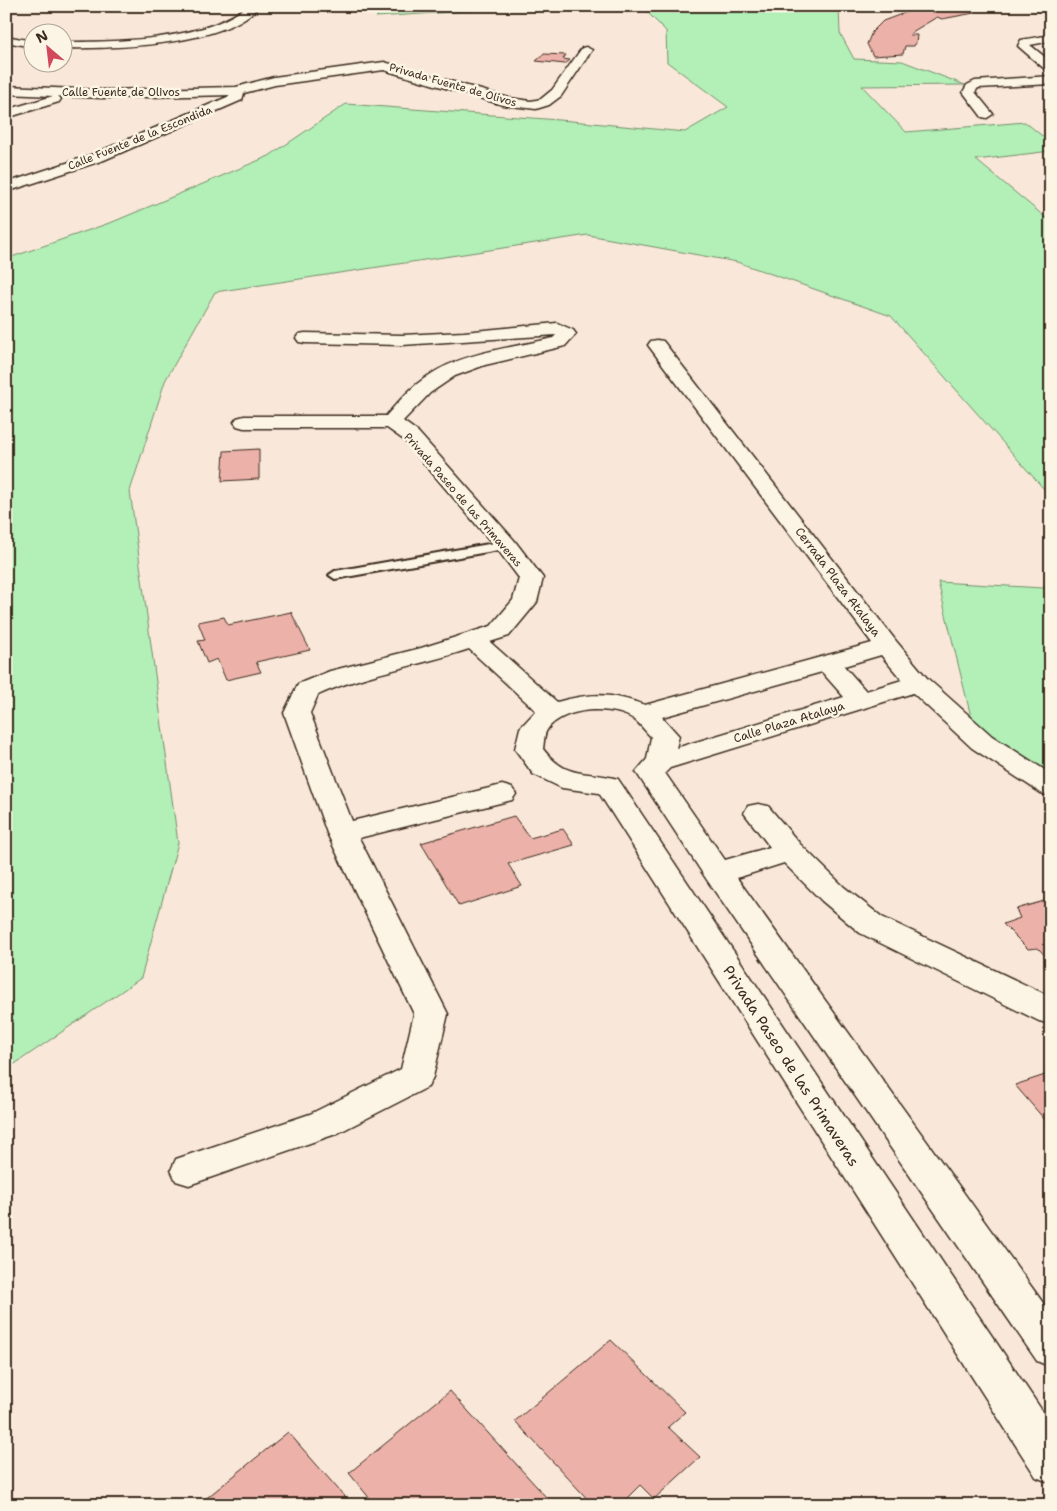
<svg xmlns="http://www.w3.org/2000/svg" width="1057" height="1511" font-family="'Shantell Sans',sans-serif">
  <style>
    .green { fill: #b2f0b7; stroke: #768d6a }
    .building { fill: #ecb2a9; stroke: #3b2a1e }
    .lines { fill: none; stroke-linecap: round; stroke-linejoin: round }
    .service-casing { stroke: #3b2a1e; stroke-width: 4 }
    .minor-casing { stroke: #3b2a1e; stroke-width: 3 }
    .service { fill: #fcf5e5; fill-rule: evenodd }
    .minor { fill: #fcf5e5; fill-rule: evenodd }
    .labels { text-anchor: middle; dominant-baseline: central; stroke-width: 5; stroke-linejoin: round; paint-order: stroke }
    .far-street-label { font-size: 11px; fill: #3b2a1e; stroke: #fcf5e5 }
    .street-label { font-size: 12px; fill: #3b2a1e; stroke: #fcf5e5 }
    .near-street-label { font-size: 15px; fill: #3b2a1e; stroke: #fcf5e5 }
  </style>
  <rect width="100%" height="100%" fill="#f9e8d9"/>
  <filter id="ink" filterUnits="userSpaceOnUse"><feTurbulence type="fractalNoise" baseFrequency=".02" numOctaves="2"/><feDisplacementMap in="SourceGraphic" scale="10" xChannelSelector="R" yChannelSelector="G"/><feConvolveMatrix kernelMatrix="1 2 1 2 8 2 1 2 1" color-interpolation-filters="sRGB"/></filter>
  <g filter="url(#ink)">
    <path class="green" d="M387,6H841L839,8L840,33L854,59L902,61L965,85L862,86L906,132L1025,122L1051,143V151L976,160L1051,222V497L891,316L737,262L588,235L215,292L165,381L130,491L178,843L141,978L6,1070V259L115,221L269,156L346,104L572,121L685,132L728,107L667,62L666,31L646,11L587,7L512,8L376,17Z
      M1051,580V773L973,725L938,582L1043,588Z"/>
    <path class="building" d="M931,6H989L966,10L974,13L942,19L937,17L912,32L910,35H917L916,43L914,46H905L903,54L873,56L867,44L872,32L883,21L915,9Z
      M544,54L566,55L563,59L570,60L565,64L536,61Z
      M259,449V479L222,481L224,451Z
      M291,612L310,650L256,662L261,672L226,680L217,659L207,663L198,641L205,640L198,622L224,617L228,625Z
      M514,816L530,838L563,829L574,845L508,864L522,886L459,906L421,843Z
      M1051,899V962L1038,948L1028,949L1003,924L1020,918L1016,909Z
      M1051,1073V1127L1015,1085Z
      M611,1340L685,1412L668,1427L700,1457L654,1499L640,1485L620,1505H593L515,1421Z
      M450,1391L546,1497L537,1505H375L349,1473Z
      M288,1432L352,1505H198Z"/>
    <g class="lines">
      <defs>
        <path id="service" d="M506,541L512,545L510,548L335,579L329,575L335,571Z"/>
        <path id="minor" d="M247,6H259C225,46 112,49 62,48V42C114,42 206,41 247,6Z
          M1051,35V41L1030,45L1051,62V72L1047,71L1018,46L1021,40Z
          M6,36L32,41V47L6,42Z
          M586,47L592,50L561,96L549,105L536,109L503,105L384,70L275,85L244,93L242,100L104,160L6,192V183L94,154L232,95L102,98L58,96L61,99L59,102L6,118V110L53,96L6,94V86L102,90L236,87L274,77L384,62L509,98L531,101L541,99L552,90L582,48Z
          M1051,76V84L978,88L975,92L993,114L987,118L982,117L963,92L967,85L975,81Z
          M557,323L573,330L576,334L565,346L485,365L455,376L430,393L403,421L418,432L514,540L543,578L537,602L533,607L509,636L490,642L557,702C592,692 611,693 645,705L872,643L651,349L648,345L651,341L657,340L663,341L896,641L927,678L992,736L1051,774V796L1041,793L972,748L913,693L670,768L665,773L725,860L770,847L744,813L748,806L758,804L768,806L800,844L844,887L882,917L1051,997V1024L1039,1021L860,933L822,901L784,863L737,878L1051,1314V1367L1037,1361L707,880L636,772L647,759L651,737C646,732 641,725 635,720C614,704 562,707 547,730C544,734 544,743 543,749C567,780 585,770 618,779L1051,1424V1483L1036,1477L599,793L562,788L533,774L515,749L520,728L536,711L469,649C419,666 366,673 318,695L310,713L352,821L502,785L512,788L516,794L512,800L359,838L448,1014L433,1077L428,1087L336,1134L189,1185L176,1181L171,1170L176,1159L310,1114L401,1069L414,1014L327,833L284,713L298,684L330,671L421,648L491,626L513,600L519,578L498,550L404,440L387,428H244L237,426L234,422L237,418L244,416H386C399,401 412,386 428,376C463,352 512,348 553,338L556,335L402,345L305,343L299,342L296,338L299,334L305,333L402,335L464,332ZM881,655L902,680L866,691L844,666ZM822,672L844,697L676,748L679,736L662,717Z"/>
      </defs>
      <use href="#service" class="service-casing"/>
      <use href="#minor" class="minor-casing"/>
      <use href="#service" class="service"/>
      <use href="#minor" class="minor"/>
    </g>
  </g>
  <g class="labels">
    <g class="far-street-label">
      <text transform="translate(453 85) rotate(16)">Privada Fuente de Olivos</text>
      <text x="121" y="92">Calle Fuente de Olivos</text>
      <text transform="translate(140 138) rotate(-22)">Calle Fuente de la Escondida</text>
      <text transform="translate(463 500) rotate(49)">Privada Paseo de las Primaveras</text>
    </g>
    <g class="street-label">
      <text transform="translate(838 582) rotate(53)">Cerrada Plaza Atalaya</text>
      <text transform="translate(789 722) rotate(-17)">Calle Plaza Atalaya</text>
    </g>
    <g class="near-street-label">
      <text transform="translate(791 1066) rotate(57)">Privada Paseo de las Primaveras</text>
    </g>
  </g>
  <rect width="1057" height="1511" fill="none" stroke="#fcf5e5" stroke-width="25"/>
  <rect x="12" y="12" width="1032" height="1486" fill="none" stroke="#3b2a1e" stroke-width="2" filter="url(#ink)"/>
  <g transform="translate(48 48) rotate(332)"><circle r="24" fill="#fcf5e5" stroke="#afa495"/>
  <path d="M0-4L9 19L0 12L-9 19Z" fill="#d1495b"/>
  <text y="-8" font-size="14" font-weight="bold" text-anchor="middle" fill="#3b2a1e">N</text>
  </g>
</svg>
